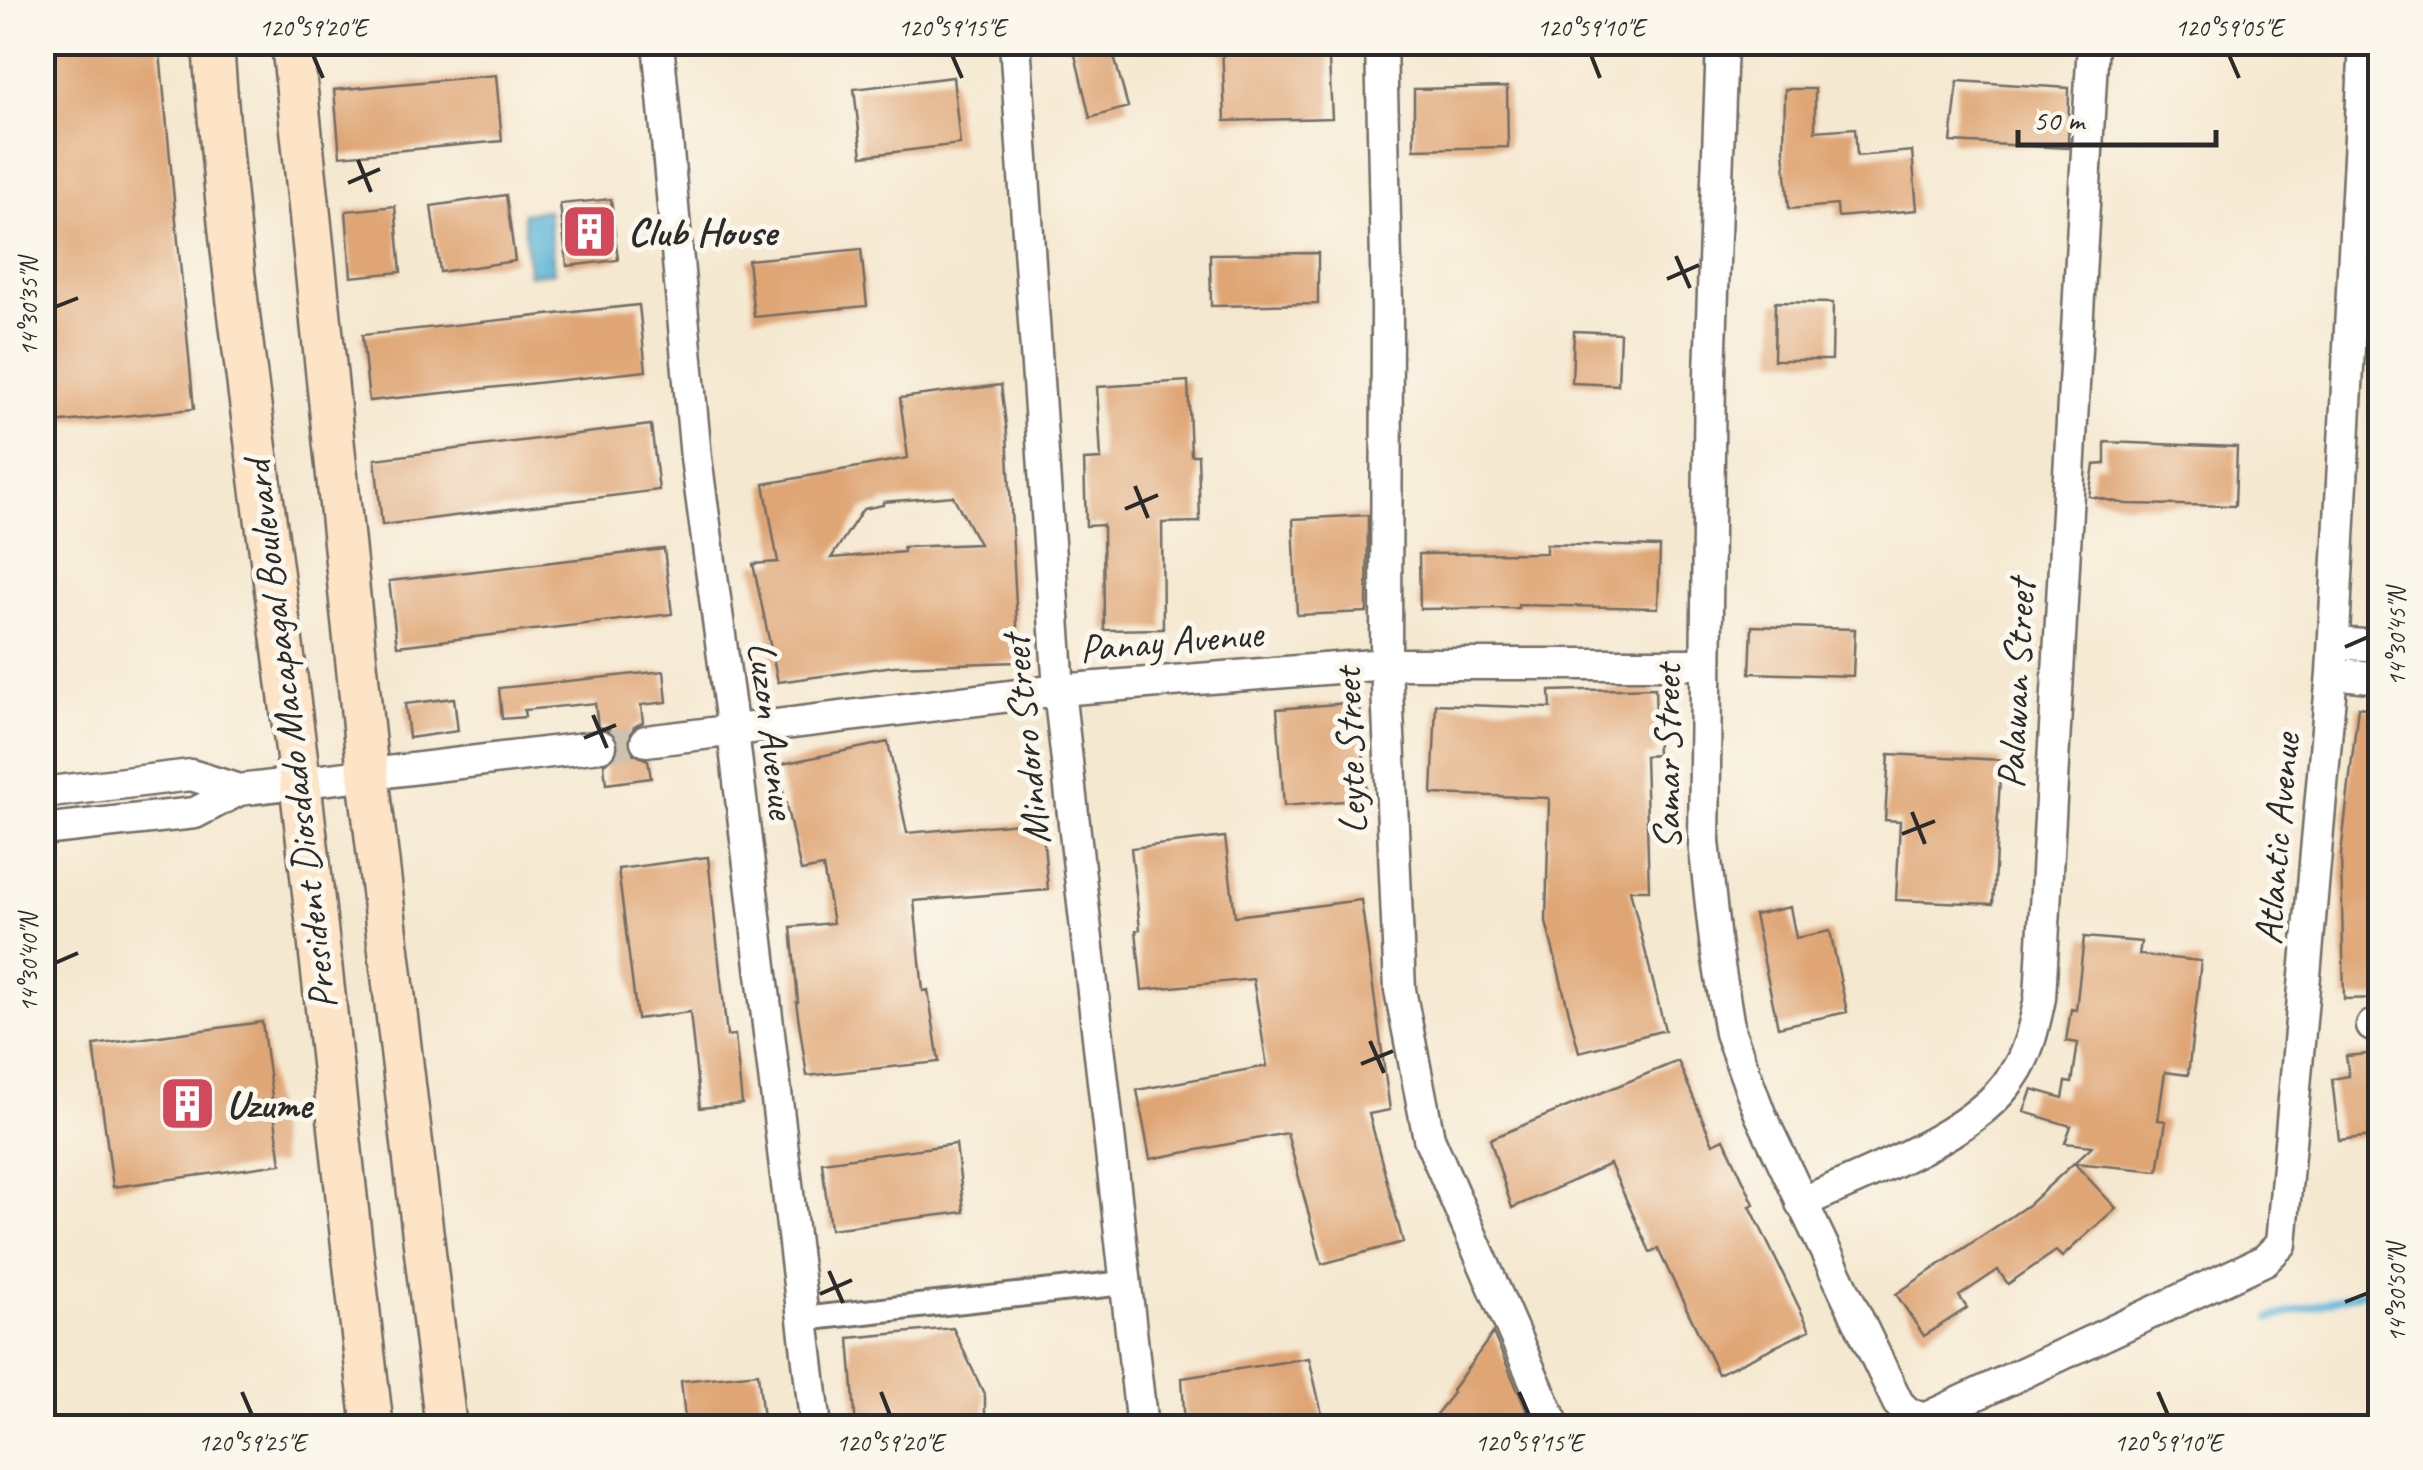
<svg xmlns="http://www.w3.org/2000/svg" width="2423" height="1470" font-family="Caveat,sans-serif">
  <style>
    .water { fill: #5ab4d7; stroke: #427081; stroke-width: 2.5 }
    .lines { fill: none; stroke-linecap: round; stroke-linejoin: round }
    .stream { stroke: #5ab4d7; stroke-width: 8 }
    .building { fill: #dfa574; fill-rule: evenodd }
    .minor-tunnel { stroke: #cdc2af; stroke-width: 30; stroke-dasharray: 30 15; stroke-linecap: butt }
    .pedestrian-casing { stroke: #726d65; stroke-width: 28 }
    .minor-casing { stroke: #726d65; stroke-width: 35 }
    .secondary-casing { stroke: #726d65; stroke-width: 45 }
    .pedestrian { stroke: #fff; stroke-width: 22 }
    .minor { stroke: #fff; stroke-width: 30 }
    .secondary { stroke: #fee4c6; stroke-width: 40 }
    .ticks { fill: none; stroke: #2b2b2b; stroke-width: 4 }
    .labels { text-anchor: middle; dominant-baseline: central; stroke-width: 10; stroke-linejoin: round; paint-order: stroke }
    .poi-label { font-size: 40px; font-weight: bold; fill: #2b2b2b; stroke: #fbf7ec; text-anchor: start }
    .street-label { font-size: 40px; fill: #2b2b2b; stroke: #fbf7ec }
    .neatline { fill: none; stroke: #2b2b2b; stroke-width: 4 }
    .ticks-label { font-size: 25px; text-anchor: middle; fill: #2b2b2b }
  </style>
  <rect width="100%" height="100%" fill="#fbf7ec"/>
  <filter id="ink" filterUnits="userSpaceOnUse"><feTurbulence type="fractalNoise" baseFrequency=".01" numOctaves="2"/><feDisplacementMap in="SourceGraphic" scale="20" xChannelSelector="R" yChannelSelector="G"/><feConvolveMatrix kernelMatrix="1 2 1 2 8 2 1 2 1" color-interpolation-filters="sRGB"/></filter>
  <filter id="wash" filterUnits="userSpaceOnUse"><feTurbulence type="fractalNoise" baseFrequency=".0048" numOctaves="4" result="noise"/><feDisplacementMap in="SourceGraphic" scale="40" xChannelSelector="R" yChannelSelector="G"/><feGaussianBlur stdDeviation="2.25" result="paint"/><feColorMatrix in="noise" values="0 0 0 0 0 0 0 0 0 0 0 0 0 0 0 0 0 1.4 0 .05"/><feComposite in="paint" operator="in"/></filter>
  <g filter="url(#wash)">
    <rect width="100%" height="100%" fill="#f5e8d0"/>
    <path class="water" d="M548,210L554,272L529,275L523,213Z"/>
    <g class="lines">
      <path class="stream" d="M2271,1318L2380,1287"/>
    </g>
    <g id="blocks">
      <path class="building" d="M42,42H159L194,409L42,424Z
        M1072,42H1110L1128,107L1090,118Z
        M1222,42H1328L1332,118L1225,121Z
        M496,75L502,141L340,156L334,90Z
        M953,77L960,144L862,156L854,89Z
        M1958,81L2069,88L2068,148L1951,142Z
        M1507,87L1508,147L1414,149V89Z
        M1785,89H1815V131L1855,128L1857,156L1912,151L1917,210L1838,217L1837,205L1789,209L1784,150Z
        M506,195L515,261L440,272L431,206Z
        M611,199L618,260L567,266L560,204Z
        M395,206L401,272L351,277L346,211Z
        M861,249L867,306L754,317L748,260Z
        M1318,253V304L1211,306L1210,254Z
        M1775,302L1833,303L1832,360H1774Z
        M639,305L646,371L369,401L362,335Z
        M1574,331L1620,333L1618,385L1572,383Z
        M1188,381L1191,455H1198L1200,522L1162,523L1163,629L1104,630L1103,525L1086,526L1084,460L1101,459L1097,387Z
        M1001,385L1007,433L1019,662L894,666L778,682L753,564L778,562L764,484L908,458L900,398ZM953,496L979,544L903,547L904,552L831,558L863,509L883,505V502Z
        M651,425L659,490L382,525L375,459Z
        M2105,442L2237,447L2235,506L2126,504L2089,496L2094,465L2105,464Z
        M1368,515L1367,612L1297,615L1293,519Z
        M1546,544L1660,547L1658,608L1518,605V608L1420,609L1419,554L1546,553Z
        M664,549L672,614L397,646L389,581Z
        M1752,626L1855,629L1853,676L1750,673Z
        M664,671L667,702L641,705L643,722L634,727L627,742L632,753L648,760L651,778L606,784L604,764L618,754L619,743L609,729L598,727L595,703L524,710L525,717L502,719L499,688Z
        M1655,688L1657,755L1645,756L1649,890H1630L1665,1030L1579,1052L1546,922L1549,798L1432,794L1436,704L1551,708L1550,691Z
        M454,698L458,731L409,738L405,704Z
        M1359,702L1367,799L1284,806L1277,709Z
        M2358,707L2380,710V998L2344,999L2341,854Z
        M888,742L907,833L1042,821L1048,890L914,901L923,991L928,990L939,1062L807,1076L796,1002H798L791,927L833,923L823,867L801,871L777,765Z
        M1889,754L2001,760L1993,904L1896,900L1900,821L1885,820Z
        M1225,837L1235,916L1361,900L1390,1110L1369,1114L1403,1242L1322,1264L1287,1133L1150,1159L1137,1090L1267,1066L1253,979L1142,990L1136,930L1140,929L1131,848Z
        M708,857L727,1036L735,1035L742,1104L700,1108L690,1012L637,1019L618,869Z
        M1790,907L1796,938L1830,931L1847,1012L1778,1027L1754,915Z
        M2084,937L2141,942L2139,955L2201,961L2188,1075L2165,1072L2158,1120L2166,1121L2158,1171L2074,1163L2092,1146L2065,1143L2071,1126L2024,1112L2032,1089L2063,1098L2066,1082L2072,1083L2078,1043L2066,1041L2071,1009L2076,1010Z
        M262,1022L281,1164L113,1187L94,1045Z
        M2380,1053V1135L2339,1140L2332,1079L2349,1076L2346,1056Z
        M1678,1061L1713,1144L1724,1139L1754,1204L1750,1206L1810,1330L1718,1374L1658,1249L1650,1252L1610,1164L1512,1208L1490,1139Z
        M956,1144L964,1212L830,1229L822,1162Z
        M2074,1163L2116,1208L2062,1257L2056,1251L2008,1284L1998,1270L1959,1296L1967,1308L1924,1336L1896,1294L2028,1205Z
        M953,1328L985,1396V1428H856L849,1338Z
        M1493,1333L1534,1428H1425L1453,1393L1452,1390Z
        M1309,1358L1324,1423L1293,1428H1185L1182,1378Z
        M758,1373L764,1428H686L681,1381Z"/>
    </g>
  </g>
  <g filter="url(#ink)">
    <use href="#blocks" fill-opacity="0" stroke="#726d65" stroke-width="2.5"/>
    <g class="lines">
      <path class="minor-tunnel" d="M601,746L646,741"/>
      <defs>
        <path id="pedestrian" d="M803,1319L1124,1283"/>
        <path id="minor" d="M658,42L696,458L733,731L816,1428
          M1015,42L1059,690L1142,1428
          M1381,42L1387,308L1386,664L1400,990L1429,1138L1555,1428
          M1722,42L1710,374L1704,842L1715,941L1730,1033L1760,1114L1898,1403L1908,1413L1924,1419L2265,1260L2281,1244L2332,673L2365,42
          M2334,643L2380,646
          M2332,673L2380,678
          M646,741L1059,690L1386,664H1706
          M42,793L191,775L239,790
          M42,830L195,813L239,790L601,746
          M2372,1026L2380,1025
          M1801,1203C1864,1174 1974,1136 2012,1077C2029,1053 2034,1026 2040,998L2093,42"/>
        <path id="secondary" d="M213,42C228,277 266,509 295,742C324,970 345,1199 373,1428
          M292,42L368,774L446,1428"/>
      </defs>
      <use href="#pedestrian" class="pedestrian-casing"/>
      <use href="#minor" class="minor-casing"/>
      <use href="#secondary" class="secondary-casing"/>
      <use href="#pedestrian" class="pedestrian"/>
      <use href="#minor" class="minor"/>
      <use href="#secondary" class="secondary"/>
    </g>
  </g>
  <path class="ticks" d="M313,55L323,78M952,55L962,78M1591,55L1600,78M2229,55L2239,78M358,160L371,192M348,183L380,169M1676,256L1690,288M1667,279L1699,265M55,307L78,298M1135,486L1148,518M1125,509L1158,495M2345,647L2368,637M593,715L607,748M584,738L616,725M1912,812L1925,844M1902,834L1935,821M55,963L78,953M1370,1041L1384,1073M1361,1064L1393,1051M829,1271L843,1303M820,1294L852,1280M2345,1302L2368,1293M242,1392L252,1415M881,1392L890,1415M1519,1392L1529,1415M2158,1392L2168,1415"/>
  <defs>
    <symbol id="building-square" viewBox="-11 -11 22 22"><rect x="-9" y="-9" width="18" height="18" rx="4" fill="#d1495b" stroke="#fbf7ec"/><path d="M-4-6H4V6H1V3H-1V6H-4ZM-2.5-4.3h1.7v1.8h-1.7ZM.8-4.3h1.7v1.8H.8ZM-2.5-1h1.7V.8h-1.7ZM.8-1h1.7V.8H.8Z" fill="#fff"/></symbol>
  </defs>
  <g fill-rule="evenodd">
    <use href="#building-square" x="558" y="200" width="63" height="63"/>
    <use href="#building-square" x="156" y="1072" width="63" height="63"/>
  </g>
  <g class="labels">
    <g class="poi-label">
      <text x="628" y="232">Club House</text>
      <text x="226" y="1104">Uzume</text>
    </g>
    <g class="street-label">
      <text transform="translate(1171 641) rotate(-5)">Panay Avenue</text>
      <text transform="translate(2016 684) rotate(-87)">Palawan Street</text>
      <text transform="translate(772 730) rotate(83)">Luzon Avenue</text>
      <text transform="translate(290 735) rotate(-97)">President Diosdado Macapagal Boulevard</text>
      <text transform="translate(1026 740) rotate(-96)">Mindoro Street</text>
      <text transform="translate(1350 751) rotate(-92)">Leyte Street</text>
      <text transform="translate(1667 757) rotate(-90)">Samar Street</text>
      <text transform="translate(2277 839) rotate(-85)">Atlantic Avenue</text>
    </g>
  </g>
  <rect width="2423" height="1470" fill="none" stroke="#fbf7ec" stroke-width="110"/>
  <path d="M2018 130v15h198v-15" fill="none" stroke="#2b2b2b" stroke-width="5"/>
  <text x="2033" y="130" font-size="30" fill="#2b2b2b" stroke="#fbf7ec" stroke-width="8" paint-order="stroke">50 m</text>
  <rect x="55" y="55" width="2313" height="1360" class="neatline"/>
  <g class="ticks-label">
    <text x="313" y="36">120°59'20"E</text>
    <text x="952" y="36">120°59'15"E</text>
    <text x="1591" y="36">120°59'10"E</text>
    <text x="2229" y="36">120°59'05"E</text>
    <text transform="translate(28 307) rotate(-90)" y="9">14°30'35"N</text>
    <text transform="translate(2396 637) rotate(-90)" y="9">14°30'45"N</text>
    <text transform="translate(28 963) rotate(-90)" y="9">14°30'40"N</text>
    <text transform="translate(2396 1293) rotate(-90)" y="9">14°30'50"N</text>
    <text x="252" y="1451">120°59'25"E</text>
    <text x="890" y="1451">120°59'20"E</text>
    <text x="1529" y="1451">120°59'15"E</text>
    <text x="2168" y="1451">120°59'10"E</text>
  </g>
</svg>
